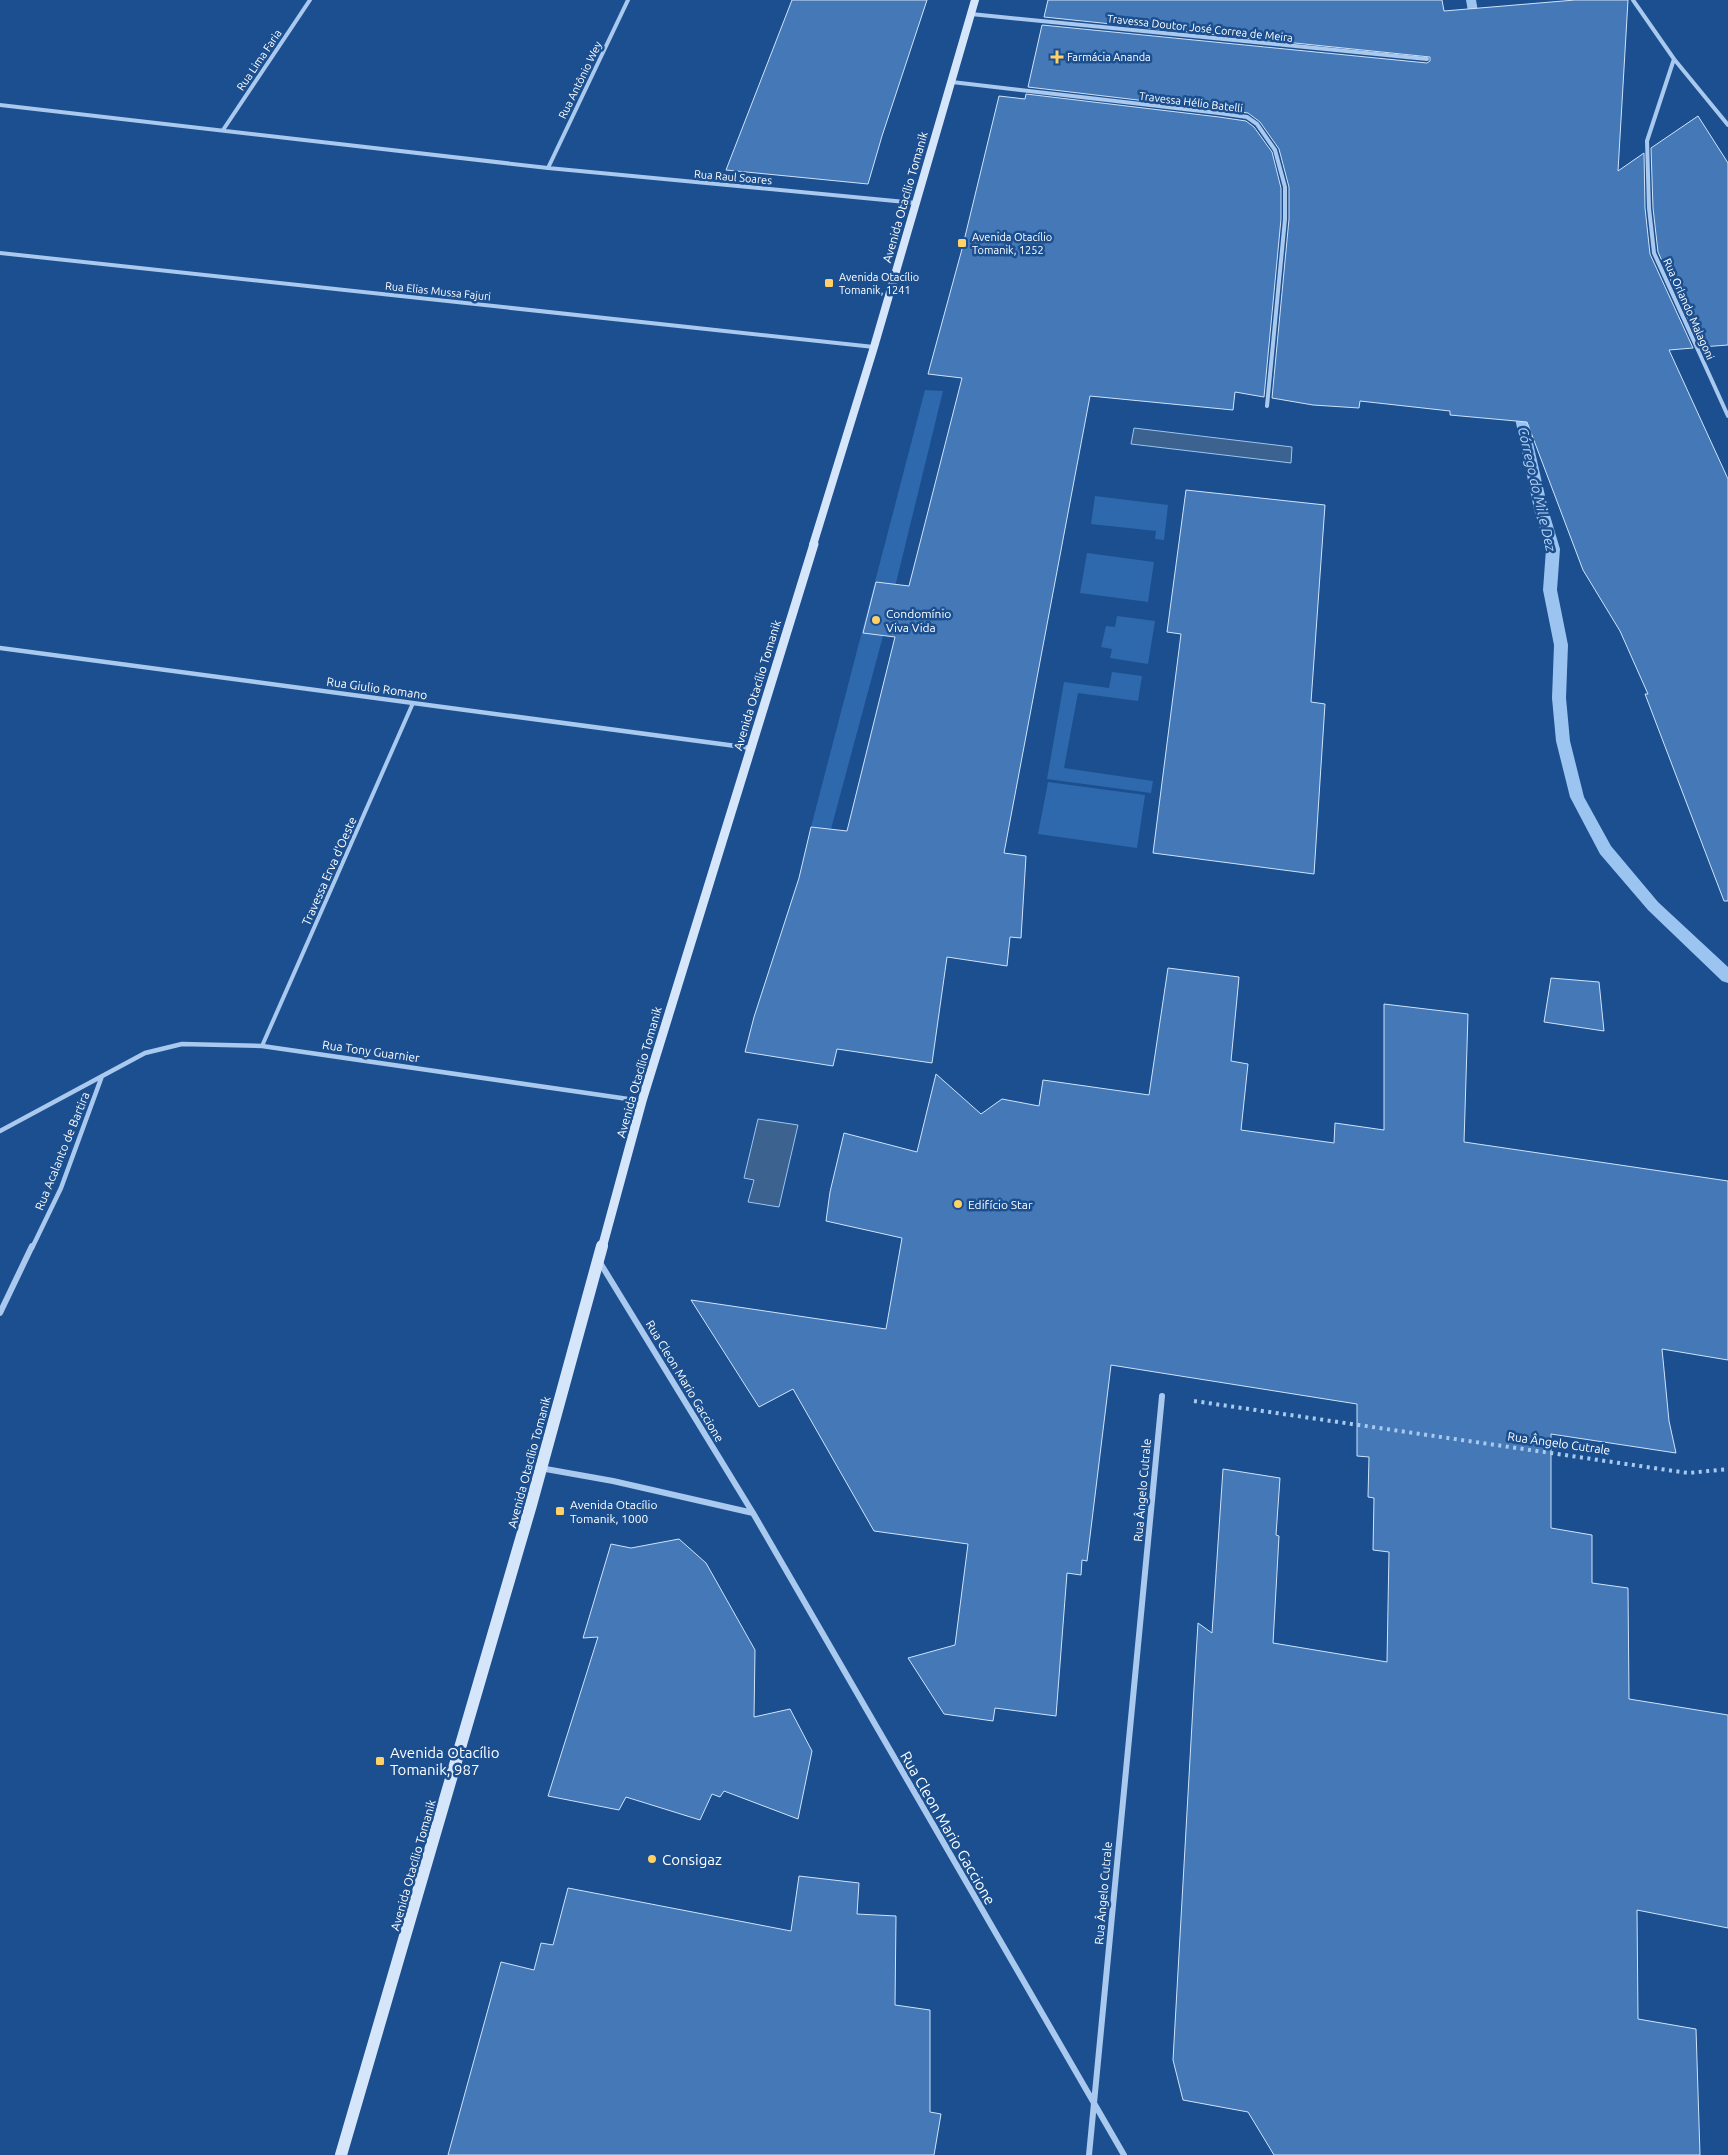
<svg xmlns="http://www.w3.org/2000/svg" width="1728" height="2155" font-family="Ubuntu,sans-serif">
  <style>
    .green { fill: #2e69ad }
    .water { fill: #3c6290; stroke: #9cc4f0 }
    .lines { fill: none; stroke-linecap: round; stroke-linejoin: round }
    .stream { fill: #9cc4f0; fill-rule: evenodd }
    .building { fill: #4478b7; stroke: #cfe3fa }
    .path { stroke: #a9c9ee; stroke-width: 4; stroke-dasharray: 3 4.5; stroke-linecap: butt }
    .lane { stroke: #a9c9ee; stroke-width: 4 }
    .street-far2 { stroke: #a9c9ee; stroke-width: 4 }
    .street-far1 { stroke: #a9c9ee; stroke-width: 4.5 }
    .street { stroke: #a9c9ee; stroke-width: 6 }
    .secondary-far2 { stroke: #d6e6fa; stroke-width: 8 }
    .secondary-far1 { stroke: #d6e6fa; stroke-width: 9 }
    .secondary { stroke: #d6e6fa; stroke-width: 12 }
    .poi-dot { fill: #ffd166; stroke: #1b4f8f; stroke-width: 2 }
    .labels { text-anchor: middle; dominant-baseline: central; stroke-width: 5; stroke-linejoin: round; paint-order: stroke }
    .far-street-label { font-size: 11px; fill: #fff; stroke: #1b4f8f }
    .far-poi-label { font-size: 11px; fill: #fff; stroke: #1b4f8f; text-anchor: start }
    .street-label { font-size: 12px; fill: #fff; stroke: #1b4f8f }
    .poi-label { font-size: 12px; fill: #fff; stroke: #1b4f8f; text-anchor: start }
    .water-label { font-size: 14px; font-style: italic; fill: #b5d3f5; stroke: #1b4f8f }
    .near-poi-label { font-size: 15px; fill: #fff; stroke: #1b4f8f; text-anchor: start }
    .near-street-label { font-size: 15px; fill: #fff; stroke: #1b4f8f }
  </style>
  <rect width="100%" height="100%" fill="#1b4f8f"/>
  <path class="green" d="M925,390L943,391L883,636L831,829L811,827Z
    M1095,496L1168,505L1164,540L1155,539L1156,531L1091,524Z
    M1087,553L1154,562L1148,602L1080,593Z
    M1117,616L1155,621L1148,664L1110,658L1112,649L1101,647L1106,626L1115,627Z
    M1112,672L1142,676L1138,701L1078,693L1064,768L1153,781L1151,793L1047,779L1064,682L1109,688Z
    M1048,782L1145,795L1137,848L1038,834Z"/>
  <path class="water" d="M1134,428L1292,447L1291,463L1131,444Z
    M758,1119L798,1125L779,1207L748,1202L754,1180L744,1178Z"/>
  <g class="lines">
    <path class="stream" d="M1466,0H1476L1481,29L1480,31L1476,32L1471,29Z
      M1517,395L1523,399L1548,509L1560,549L1557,590L1568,645L1566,698L1570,741L1584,797L1611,846L1658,902L1728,967V983L1722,981L1648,910L1600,854L1570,797L1556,741L1552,698L1554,645L1543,590L1546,549L1534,509L1511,399Z"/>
  </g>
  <path class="building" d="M792,0H927L882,136L868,184L726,170Z
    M1048,0H1442L1444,11L1575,0H1628L1618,171L1644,153L1645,208L1650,254L1693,348L1669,350L1728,479V901H1724L1645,694H1648L1620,631L1583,570L1527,422L1450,415V411L1360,401L1359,408L1313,405L1272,398L1289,219V187L1279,149L1260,122L1248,113L1028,87L1042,25L1427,63L1430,61V57L1044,17Z
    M1026,94L1219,117L1246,121L1254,127L1272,152L1281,188V219L1264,397L1235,392L1233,410L1090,396L1004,853L1026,856L1021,938L1010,937L1007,966L947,957L932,1063L837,1049L833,1066L745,1052L754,1017L799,878L811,827L847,831L895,637L863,633L876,582L909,586L962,378L928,374L962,249L999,96L1025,99Z
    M1698,116L1728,163V345L1701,347L1658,252L1653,208L1651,148Z
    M1186,490L1325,505L1311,702L1325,704L1314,874L1153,853L1181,634L1167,632Z
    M1168,968L1239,977L1231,1061L1248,1064L1241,1130L1334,1143L1335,1123L1384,1130V1004L1468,1014L1464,1142L1728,1181V1360L1662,1349L1669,1421L1676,1453L1551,1434V1528L1592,1535V1583L1628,1588L1629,1699L1728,1715V1928L1637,1910L1638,2019L1696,2029L1700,2155H1274L1248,2112L1183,2100L1173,2060L1194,1688L1198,1623L1212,1633L1223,1469L1280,1478L1276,1535L1279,1536L1273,1643L1387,1662L1389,1552L1373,1550L1374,1498L1368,1497L1369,1457L1357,1456V1404L1111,1365L1087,1561L1082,1560L1081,1575L1067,1573L1056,1716L995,1708L993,1721L944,1714L908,1658L955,1645L968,1544L874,1531L793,1389L759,1407L691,1300L886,1329L902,1238L826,1221L830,1192L844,1133L917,1152L936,1074L981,1114L1002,1099L1039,1106L1043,1080L1149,1095Z
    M1551,978L1599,982L1604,1031L1544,1022Z
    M679,1539L706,1563L755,1650L754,1717L790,1709L812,1751L798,1819L724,1791L720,1797L712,1794L700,1820L626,1797L619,1810L548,1796L598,1637L583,1638L611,1544L631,1548Z
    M799,1876L859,1883L857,1914L896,1916L895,2005L930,2010V2112L941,2114L934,2155H448L501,1962L534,1970L541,1943L553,1945L568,1888L791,1931Z"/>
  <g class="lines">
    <path class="path" d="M1194,1401L1688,1473L1728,1469"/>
    <path class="lane" d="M262,1046L413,703"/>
    <path class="street-far2" d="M1633,0L1674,59L1728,125
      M971,14L1427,59
      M1674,59L1647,141L1649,208L1654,253L1728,416
      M952,82L1219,113L1247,117L1257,124L1275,150L1285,187V219L1267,406
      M0,105L548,168L916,203
      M223,130L310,0
      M548,168L628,0
      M0,253L874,347"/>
    <path class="street-far1" d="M0,648L751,748
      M0,1131L145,1053L182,1044L262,1046L642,1101
      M32,1248L61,1188L102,1076"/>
    <path class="street" d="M599,1261L753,1513L1124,2155
      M0,1313L32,1246
      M540,1468L613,1481L753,1513
      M1089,2155L1162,1396"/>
    <path class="secondary-far2" d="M813,545L874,347L975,0"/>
    <path class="secondary-far1" d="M602,1248L642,1101L814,544"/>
    <path class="secondary" d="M341,2155L531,1505L602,1246"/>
  </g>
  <g class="poi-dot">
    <path d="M1054.5 49.5h5v5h5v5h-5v5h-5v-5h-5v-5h5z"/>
    <rect x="957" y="238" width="10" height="10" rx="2.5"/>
    <rect x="824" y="278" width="10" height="10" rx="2.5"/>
    <circle cx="876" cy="620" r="5"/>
    <circle cx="958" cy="1204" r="5"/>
    <rect x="555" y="1506" width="10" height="10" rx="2.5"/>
    <rect x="375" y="1756" width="10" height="10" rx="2.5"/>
    <circle cx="652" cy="1859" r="5"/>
  </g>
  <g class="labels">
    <g class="far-street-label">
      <text transform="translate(1200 28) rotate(6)">Travessa Doutor José Correa de Meira</text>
      <text transform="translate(259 60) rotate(-56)">Rua Lima Faria</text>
      <text transform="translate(580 80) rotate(-64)">Rua Antônio Wey</text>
      <text transform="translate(1191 102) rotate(7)">Travessa Hélio Batelli</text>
      <text transform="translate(733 177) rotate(5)">Rua Raul Soares</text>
      <text transform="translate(438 291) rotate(6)">Rua Elias Mussa Fajuri</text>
      <text transform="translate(1689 309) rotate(66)">Rua Orlando Malagoni</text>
    </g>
    <g class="far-poi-label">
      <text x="1067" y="57">Farmácia Ananda</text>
      <text x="972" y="237">Avenida Otacílio<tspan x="972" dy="13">Tomanik, 1252</tspan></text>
      <text x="839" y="277">Avenida Otacílio<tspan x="839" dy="13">Tomanik, 1241</tspan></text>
    </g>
    <g class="street-label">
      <text transform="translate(905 197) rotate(-74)">Avenida Otacílio Tomanik</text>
      <text transform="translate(757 685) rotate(-73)">Avenida Otacílio Tomanik</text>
      <text transform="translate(377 688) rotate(8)">Rua Giulio Romano</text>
      <text transform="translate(329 871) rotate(-66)">Travessa Erva d'Oeste</text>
      <text transform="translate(371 1051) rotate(8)">Rua Tony Guarnier</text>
      <text transform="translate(639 1072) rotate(-74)">Avenida Otacílio Tomanik</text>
      <text transform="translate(62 1151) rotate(-68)">Rua Acalanto de Bartira</text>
      <text transform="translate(685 1381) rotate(59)">Rua Cleon Mario Gaccione</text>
      <text transform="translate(1559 1443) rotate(8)">Rua Ângelo Cutrale</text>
      <text transform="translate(529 1462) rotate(-75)">Avenida Otacílio Tomanik</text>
      <text transform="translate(1142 1490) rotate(-85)">Rua Ângelo Cutrale</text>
      <text transform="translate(413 1865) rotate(-74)">Avenida Otacílio Tomanik</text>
      <text transform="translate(1103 1893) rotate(-85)">Rua Ângelo Cutrale</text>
    </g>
    <g class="poi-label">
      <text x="886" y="613">Condomínio<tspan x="886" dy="14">Viva Vida</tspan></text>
      <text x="968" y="1204">Edifício Star</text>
      <text x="570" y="1504">Avenida Otacílio<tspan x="570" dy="14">Tomanik, 1000</tspan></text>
    </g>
    <g class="water-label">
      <text transform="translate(1537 489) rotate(77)">Córrego do Mil e Dez</text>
    </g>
    <g class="near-poi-label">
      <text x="390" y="1752">Avenida Otacílio<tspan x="390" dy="17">Tomanik, 987</tspan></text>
      <text x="662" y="1859">Consigaz</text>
    </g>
    <g class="near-street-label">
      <text transform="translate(948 1828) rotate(60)">Rua Cleon Mario Gaccione</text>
    </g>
  </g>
</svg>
